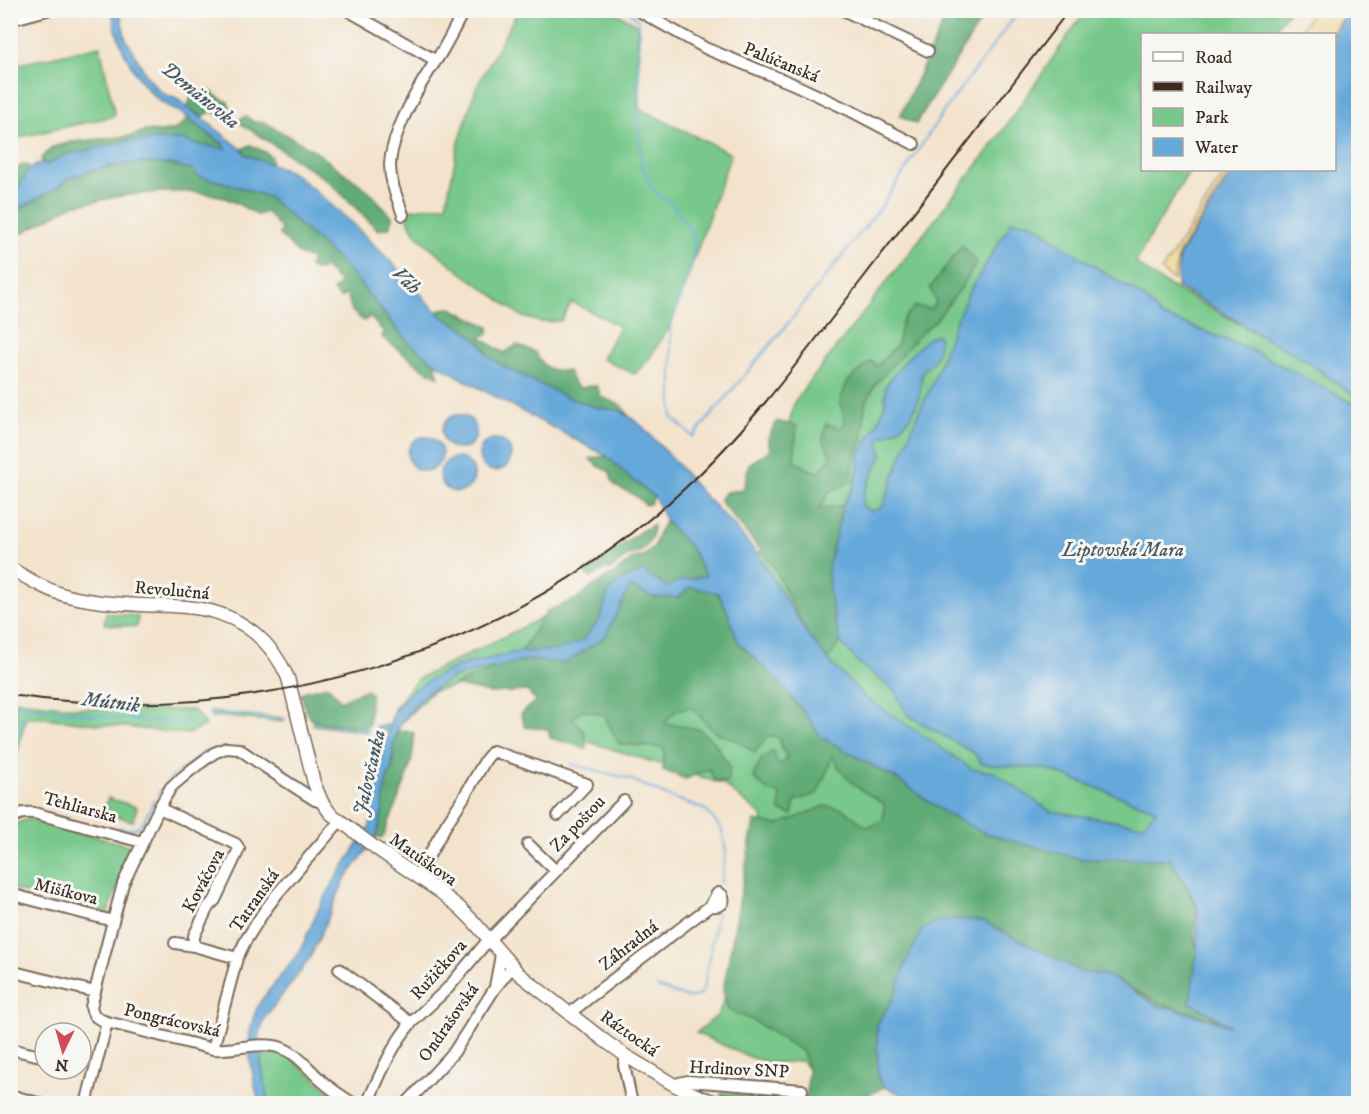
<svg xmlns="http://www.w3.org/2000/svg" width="1369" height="1114" font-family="'IM FELL DW Pica',serif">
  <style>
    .green { fill: #77c88a; stroke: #597954; stroke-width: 1.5 }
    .forest { fill: #61ac76; stroke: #4e6b4a; stroke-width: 1.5 }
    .sand { fill: #eeda9e; stroke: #94825e; stroke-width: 1.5 }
    .water { fill: #65a8da; stroke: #50697c; stroke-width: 1.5 }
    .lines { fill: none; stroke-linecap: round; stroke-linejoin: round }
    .stream { stroke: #65a8da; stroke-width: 2 }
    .minor-casing { stroke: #7b6b5b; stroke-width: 14 }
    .major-casing { stroke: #7b6b5b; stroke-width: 15 }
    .minor { stroke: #fff; stroke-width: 10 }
    .major { stroke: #fff; stroke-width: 12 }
    .rail { stroke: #3b2a1e; stroke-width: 2 }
    .labels { text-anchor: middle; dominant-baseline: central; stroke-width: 6; stroke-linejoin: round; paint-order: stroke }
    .street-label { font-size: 18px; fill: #3b2a1e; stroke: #f6f6f2 }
    .water-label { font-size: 20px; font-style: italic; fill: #4a5660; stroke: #f6f6f2 }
  </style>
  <rect width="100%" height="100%" fill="#f6f6f2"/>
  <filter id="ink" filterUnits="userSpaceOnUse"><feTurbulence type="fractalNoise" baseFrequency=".0167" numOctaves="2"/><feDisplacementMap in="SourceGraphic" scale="12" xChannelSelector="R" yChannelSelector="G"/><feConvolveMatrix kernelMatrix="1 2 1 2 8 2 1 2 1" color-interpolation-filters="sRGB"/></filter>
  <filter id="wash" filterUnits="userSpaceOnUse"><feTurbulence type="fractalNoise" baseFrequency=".008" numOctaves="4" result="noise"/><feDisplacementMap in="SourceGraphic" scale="24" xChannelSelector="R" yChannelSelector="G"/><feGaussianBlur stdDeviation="1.35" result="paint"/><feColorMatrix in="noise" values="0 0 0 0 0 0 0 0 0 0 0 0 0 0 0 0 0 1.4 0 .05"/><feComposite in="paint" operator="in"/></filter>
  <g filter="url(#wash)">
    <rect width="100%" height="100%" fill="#f3e3cc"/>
    <path class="green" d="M518,11H613L637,24L640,109L731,154L671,325L648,360L635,374L602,359L619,326L572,302L561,321L540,322L523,317L461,272L420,239L412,228L404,210L446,205L458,145L476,88Z
      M1085,11H1289L1271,34H1142V170H1190L1147,242L1136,263L1157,279L1302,358L1358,398V406L1252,350L1188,325L1162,317L1145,298L1069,250L1032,223L1012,221L969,292L954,325L933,383L917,416L882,508L871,511L863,507V494L882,455L879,438C903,429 916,417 920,390C922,381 921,376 925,367L886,385L885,403L879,421L860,453L858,470L853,488L843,505L860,664L895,691L908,715L974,753L982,764L1047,769L1156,810L1171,859L1198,907L1197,952L1233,1027L1172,1008L1160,1007L1109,976L817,1081L802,1061L773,1063L752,1058L696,1033L718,1015L729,986L763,817L723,784L554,731L547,677L483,680L433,691L400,724L392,770L379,768L389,731L377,730L376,726L390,725L394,709L417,679L597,591L759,556L794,402L997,139Z
      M100,46L115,116L11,139V66Z
      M106,613L138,616L137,627L104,624Z
      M11,700L78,708L194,710L205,725L188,734L43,718H26L11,779Z
      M212,712L283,718L285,720L282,722L218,716L211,718L209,713Z
      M313,721L366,727L367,732L313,725L314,723Z
      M108,798L137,807L133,821L103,812Z
      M28,819L128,845L131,850L107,915L11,889L10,829L17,823Z
      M265,1049L285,1053L344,1103H268L261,1063Z"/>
    <path class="forest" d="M952,11H987L916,124L900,116L947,15Z
      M211,91L216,96L228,102L233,114V119H222L212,111L202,117L188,107L191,96L195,92Z
      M246,116L254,122H264L313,150L369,191L393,218L389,228L378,230L327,180L237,121Z
      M188,119L223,145L227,150L194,144L184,140L129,141L65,155L47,165L42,162L41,158L53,147L72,142L131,136L145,131L162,132L176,129Z
      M250,145L265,152L271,157V165L246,155L242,149Z
      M141,163L171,164L180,167L193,169L197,176L219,181L252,191L269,198L284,210L347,268L406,340L435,363L439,377L422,368L382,337L384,332L370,317L364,321L352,311L347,294L340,298L333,291L340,283L327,269L314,270L309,267L312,259L299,254L279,234L282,230L267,212L257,215C244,207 229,198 215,195C186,189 150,192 121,196C106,198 91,204 75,204L11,239V216L21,208L57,188L68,178L97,169L118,165Z
      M24,164L31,168L17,188L11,191L10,172Z
      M962,245L977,262L961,288L936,320L916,338L875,385L865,405L863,437L853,464L852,481L829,492L820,509L843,505L828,569L829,594L840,642L828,660L808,635L772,564L719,500L726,492L743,490L749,464L770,450L768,438L777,421L797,426L794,461L809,469L819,473L831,456L823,440L826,424L840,428L845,423L840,400L848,381L871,361L877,366L897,345L902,321L915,306L930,309L936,302L930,288Z
      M451,308L489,327L488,334L480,337L504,353L517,345L535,352C545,370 548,370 568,371L574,383L580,388L591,386H597L601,397L621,405L629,416L619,410L598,408L566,397L510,370L490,358L481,344L463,328L444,318L438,312L441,309Z
      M597,457H608L629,477L654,496L650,504L645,505C642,502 638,497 634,495C621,487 612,490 610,472L598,466L590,459Z
      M666,521L690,547L706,577L718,593L727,611L738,642L773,676L804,712L821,737L897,779L948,815L1080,859H1171L1197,908L1193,933L1197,952L1190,1002L1220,1021L1161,1004L1109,976L1082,972L1034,948L906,962L896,994L877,1024L878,1077L884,1087L860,1099L880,1103L736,1104L720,1099L722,1093L807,1095L808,1070L803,1052L752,1020L728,1010L723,991L754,821L778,825L825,806L843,809L867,827L883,820L884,804L857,787L843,774L832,756L828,769L817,794L795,801L792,815L780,811V794L768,791L753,777L762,758L773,751L779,765L787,759L777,736L767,737L755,753L739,742L713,731L693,708L677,710L664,723L699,729L714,742L730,767L728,783L715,781L709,769L686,779L663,770L664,748L619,744L604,715L583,710L573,718L585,733L587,749L550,738L548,729L525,727L521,714L536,700L527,691L489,693L455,685L516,659L547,611L576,599L587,590L615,573L631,560L645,555L654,547L659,532Z
      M653,525L652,537L648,544L641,551L629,555L610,570L606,568L591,578L585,573L641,531Z
      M328,686L341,701L352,695L365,690L371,693L370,701L369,724L366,727L313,721L306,712L301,694L306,691Z
      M403,731L414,733C415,765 402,788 391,818C386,824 387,832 382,838L375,837C383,821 382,804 385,787C386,780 390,775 392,769C397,754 385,743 403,731Z"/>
    <path class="sand" d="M1313,11V10L1346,11L1332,34H1298Z
      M1226,170H1231L1178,255L1174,280L1161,271L1173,254Z"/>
    <path class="water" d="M112,11H120L125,37L147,76L157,88L168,96L177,99L242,149L246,155L292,172L313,189L350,221L417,288L424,299L444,318L463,328L481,344L490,358L510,370L566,397L598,408L619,410L629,416L642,426L678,465L698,489L734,526L759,556L808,635L828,660L865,697L964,763L971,769L994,772L1050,811L1142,825L1156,810L1047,769L982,764L974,753L908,715L895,691L860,664L840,642L829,594L828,569L843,505L853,488L858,470L860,453L879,421L885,403L886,385L904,362L927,339L937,334L940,339C938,346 937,357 933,362C928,368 923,367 921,377C920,381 921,386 920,391C915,418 903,429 879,438L882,455L863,494V507L871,511L882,508L917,416L933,383L954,325L969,292L1012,221L1032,223L1069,250L1145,298L1162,317L1188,325L1252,350L1358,406V1103L924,1104L884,1087L878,1078L877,1024L896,994L906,962L922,930L936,922L951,919L982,921L1082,972L1109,976L1160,1007L1172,1008L1230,1026L1190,1002L1197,952L1198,907L1171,859H1080L987,834L948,815L897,779L821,737L804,712L773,676L738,642L727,610L718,593L690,587L678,598L653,597L630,587L605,637L565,663L528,660L453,677L424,695L399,725L393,744L392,770L388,775L385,787L382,812L377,834L373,842L345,879L312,954L301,971L266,1016L261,1027L259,1037L261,1063L268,1103H259C251,1067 241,1037 260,1002L300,951L318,910L336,878L370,826L374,797L380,774L379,768L392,717L396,709L410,693L429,680L457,666L517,652L557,650L582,641L600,619L608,593L622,579L643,571L667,587L678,581L706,576L690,547L666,521L654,496L629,477L608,457L488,393L435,363L406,340L347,268L284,210L269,198L252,191L219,181L197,176L193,169L180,167L171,164L141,163L118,165L97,169L68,178L57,188L21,208L11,216V218V191L17,188L31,168L42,162L47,165L65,155L129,141L184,140L194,144L226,149L223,144L178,111C141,97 117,47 112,11Z
      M1348,11H1358V398L1302,358L1261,336L1227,315L1177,287L1179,256L1234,170H1334V34Z
      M442 432a17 17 0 1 1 34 0a17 17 0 1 1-34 0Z
      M408 454a17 17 0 1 1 34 0a17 17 0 1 1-34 0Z
      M479 455a16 16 0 1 1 32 0a16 16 0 1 1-32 0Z
      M440 475a17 17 0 1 1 34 0a17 17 0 1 1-34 0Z"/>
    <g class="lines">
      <path class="stream" d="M626,10L631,13L639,21L638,121L642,166L650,185L656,193L673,206L686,222L694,240L695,249L691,268L670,327L672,369V417L693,437L790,321L881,207L944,111L1020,10
        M10,704L142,721L186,723L194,720
        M210,715C226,710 267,718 285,720
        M313,723L358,729L367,728
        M376,727H391
        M361,730L368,731
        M10,763L26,706
        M571,764L630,779L670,797L706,810L722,830L726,852L721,883
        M158,794L172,777L207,749
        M118,829L120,828C143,834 146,817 154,800
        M657,987L688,998L700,995L704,987L717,913"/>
    </g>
  </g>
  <g filter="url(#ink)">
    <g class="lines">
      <defs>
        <path id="minor" d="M347,10L435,60
          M637,10L707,49L791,83L851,111L914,144
          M843,10L928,51
          M10,20L47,10
          M403,215C398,199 390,183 390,165C391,133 421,82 439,56C448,42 456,25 464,10
          M159,808L236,844L239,849L215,900L208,907L194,936V946
          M10,819C19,813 24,812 34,813L142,842
          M528,844L556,871
          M417,877L447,823L464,797L486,759L493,751L587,784L558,815
          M10,894L113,921
          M175,943L194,946L237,958
          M339,969L411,1023C391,1047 380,1075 367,1104
          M10,971L95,992
          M495,987L501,955
          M570,1013L590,997L710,906L717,894L719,893L722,895C727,905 718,907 710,906
          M107,1022L213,1049C234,1051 253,1042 274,1046C295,1049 308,1069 323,1082C332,1090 343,1097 354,1104
          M411,1023L448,988L485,944L624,801
          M10,1049L45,1057
          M213,1049L237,958L246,940L263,913L277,894L340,821
          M626,1056L624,1065L632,1104
          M676,1086L679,1083L688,1081L802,1090
          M10,1095L41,1104
          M86,1104L107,1022C98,1019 93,1017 91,1007L113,921L123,884L159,808L171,787L191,770L214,753L226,748L239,749L284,780L315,800L322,802
          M406,1104L454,1052L495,988L512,967"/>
        <path id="major" d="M10,568C29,579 47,591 68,596C92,602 117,604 142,605C163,606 185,605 206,610C244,618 273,643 288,678L314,783L322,802L330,813L377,849L440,892L460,908L474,922L519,974L605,1041L626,1056L676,1086L703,1098L722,1104"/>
      </defs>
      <use href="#minor" class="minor-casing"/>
      <use href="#major" class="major-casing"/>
      <use href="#minor" class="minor"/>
      <use href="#major" class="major"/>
      <path class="rail" d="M10,695C255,729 502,658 684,489C752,426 807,350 863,278C932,189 1000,100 1069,10"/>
    </g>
  </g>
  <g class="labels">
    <g class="street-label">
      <text transform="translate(781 63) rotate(22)">Palúčanská</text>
      <text transform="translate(172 591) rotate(5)">Revolučná</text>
      <text transform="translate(80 808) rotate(15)">Tehliarska</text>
      <text transform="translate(578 824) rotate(-46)">Za poštou</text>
      <text transform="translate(423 860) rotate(35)">Matúškova</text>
      <text transform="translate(204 881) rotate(-62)">Kováčova</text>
      <text transform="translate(66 892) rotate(14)">Mišíkova</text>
      <text transform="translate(255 901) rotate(-55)">Tatranská</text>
      <text transform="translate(629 946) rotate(-38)">Záhradná</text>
      <text transform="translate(439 970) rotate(-48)">Ružičkova</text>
      <text transform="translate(172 1021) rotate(13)">Pongrácovská</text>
      <text transform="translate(449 1023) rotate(-55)">Ondrašovská</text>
      <text transform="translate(629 1034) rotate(35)">Ráztocká</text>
      <text transform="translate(739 1070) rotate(3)">Hrdinov SNP</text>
    </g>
    <g class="water-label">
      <text transform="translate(200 96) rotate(39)">Demänovka</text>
      <text transform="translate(406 281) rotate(43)">Váh</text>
      <text x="1123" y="550">Liptovská Mara</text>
      <text transform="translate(111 703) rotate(7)">Mútnik</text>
      <text transform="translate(370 773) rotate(-77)">Jalovčanka</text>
    </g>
  </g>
  <rect width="1369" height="1114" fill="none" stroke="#f6f6f2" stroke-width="36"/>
  <rect x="1141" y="33" width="195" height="138" fill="#f6f6f2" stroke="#aba49d" stroke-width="1.5"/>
  <rect x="1153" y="52" width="30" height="9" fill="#ffffff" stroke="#aba49d" stroke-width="1.5"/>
  <text x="1195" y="63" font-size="18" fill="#3b2a1e">Road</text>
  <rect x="1153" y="82" width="30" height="9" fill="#3b2a1e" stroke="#aba49d" stroke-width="1.5"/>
  <text x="1195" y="93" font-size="18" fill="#3b2a1e">Railway</text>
  <rect x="1153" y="108" width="30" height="18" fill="#77c88a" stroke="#aba49d" stroke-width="1.5"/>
  <text x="1195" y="123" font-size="18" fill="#3b2a1e">Park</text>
  <rect x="1153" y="138" width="30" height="18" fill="#65a8da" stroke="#aba49d" stroke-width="1.5"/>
  <text x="1195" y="153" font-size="18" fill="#3b2a1e">Water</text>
  <g transform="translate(63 1051) rotate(185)"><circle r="28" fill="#f6f6f2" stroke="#aba49d" stroke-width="1.5"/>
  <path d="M0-4.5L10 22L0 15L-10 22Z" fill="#d1495b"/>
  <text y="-9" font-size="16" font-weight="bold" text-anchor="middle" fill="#3b2a1e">N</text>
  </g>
</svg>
